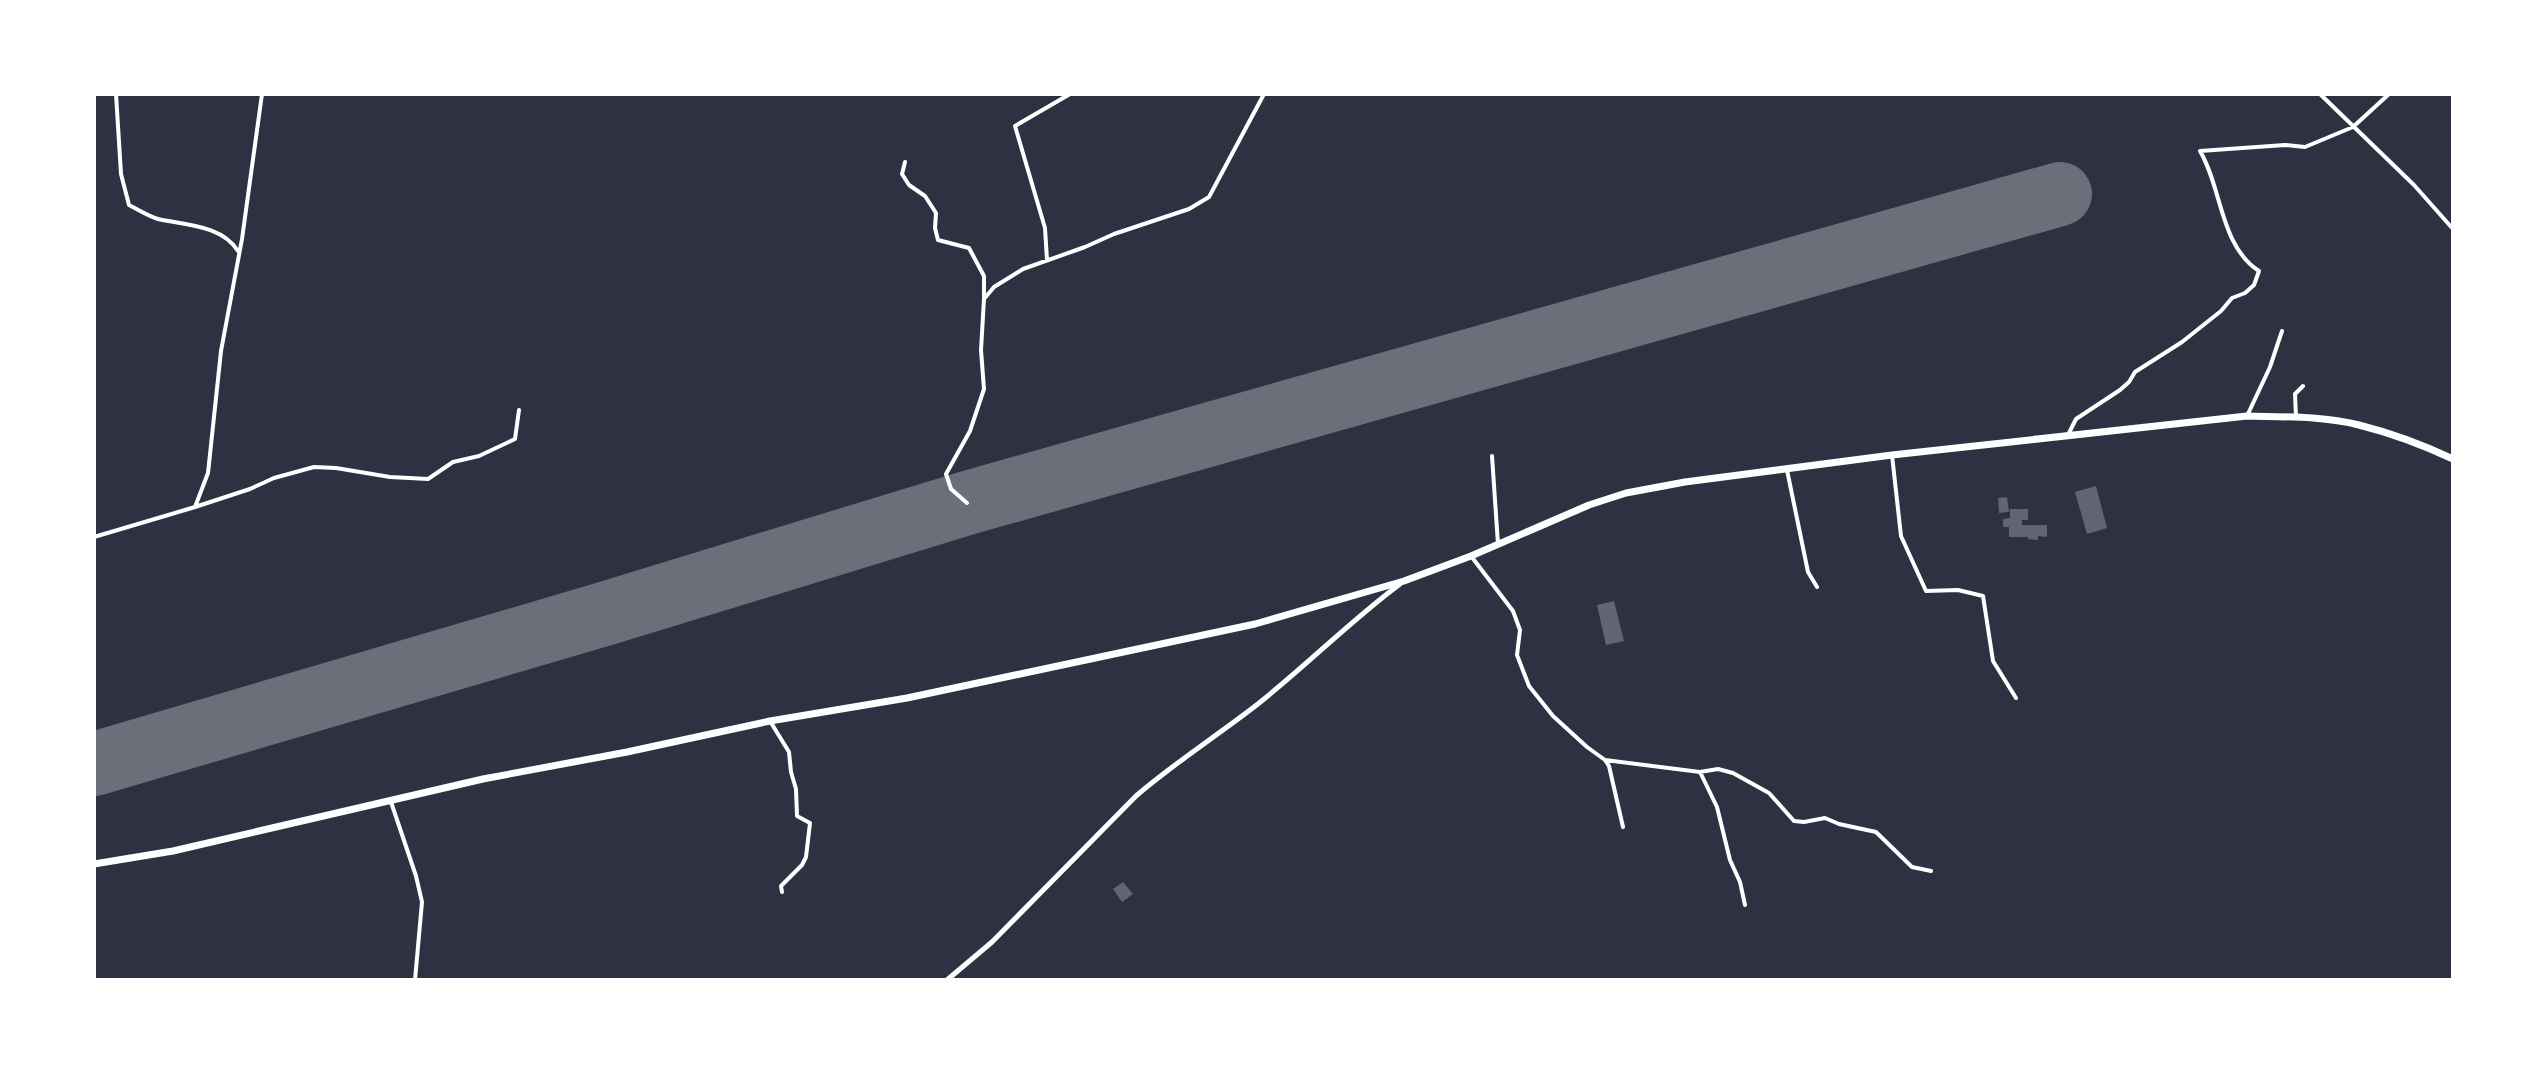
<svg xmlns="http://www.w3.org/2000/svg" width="2547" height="1074" font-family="Raleway,sans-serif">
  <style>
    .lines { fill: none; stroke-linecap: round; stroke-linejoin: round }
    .runway { stroke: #6c6f7a; stroke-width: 64 }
    .building { fill: #626471 }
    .minor { stroke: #fff; stroke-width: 4 }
    .tertiary { stroke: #fff; stroke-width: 5 }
    .trunk { stroke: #fff; stroke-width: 7 }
  </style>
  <rect width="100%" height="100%" fill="#2d3142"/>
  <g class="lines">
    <path class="runway" d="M94,764L604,614L967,503L2060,194"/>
  </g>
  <path class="building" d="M2096,486L2107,528L2087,534L2075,492Z
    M2007,497L2009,512L1999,513L1998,498Z
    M2010,509H2028V520H2022V525H2047V537L2038,536V540L2028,539V537H2009V527H2003V519L2010,518Z
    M1614,601L1624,641L1606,645L1597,605Z
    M1123,882L1133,894L1122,902L1113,889Z"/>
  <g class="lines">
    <path class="minor" d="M116,94L121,174L129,205C139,210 148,216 158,219C185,225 222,225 238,251
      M2320,94L2414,185L2453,229
      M905,162L902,174L909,185L925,196L936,213L935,228L938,240L969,248L984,276V298
      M1047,260L1045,228L1015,126L1070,94
      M2247,416L2270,367L2282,331
      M2296,417L2295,394L2303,386
      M2068,435L2076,419L2120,390L2129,382L2135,372L2182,342L2221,311L2232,298L2245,293L2254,285L2259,271C2220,246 2222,188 2200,151L2285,145L2305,147L2353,127L2389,94
      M1892,455L1901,536L1926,591L1958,590L1983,596L1993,661L2016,698
      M1492,456L1498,544
      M1787,470L1808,572L1817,587
      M967,503L951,489L946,474L970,431L984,389L981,350L984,299L994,287L1023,269L1085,247L1114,234L1189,209L1209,197L1264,94
      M195,507L208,473L221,351L242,239L262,94
      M94,537L195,507L250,489L274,478L314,467L336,468L390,477L428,479L453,462L479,456L515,439L519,410
      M1471,556L1513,611L1520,630L1517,655L1529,686L1553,716L1587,747L1605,760L1700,772L1718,769L1733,773L1769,793L1794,821L1804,822L1825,818L1839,824L1876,832L1912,867L1931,871
      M770,721L789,752L791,772L796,789L797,816L810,823L806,857L802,865L781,886L782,892
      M1605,760L1609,766L1623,827
      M1700,772L1717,807L1730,860L1740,882L1745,905
      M391,802L416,876L422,902L415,980"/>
    <path class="tertiary" d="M947,980L992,942L1136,796C1173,764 1215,737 1254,707C1304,668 1349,622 1400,584"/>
    <path class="trunk" d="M94,864L173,851L483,779L627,752L770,721L907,698L1255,624L1404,581L1471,556L1589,505L1626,493L1685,482L1892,455L2247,416C2284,417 2323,416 2359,425C2391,433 2423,445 2453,459"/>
  </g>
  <rect width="2547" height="1074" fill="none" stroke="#ffffff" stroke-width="192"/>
</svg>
